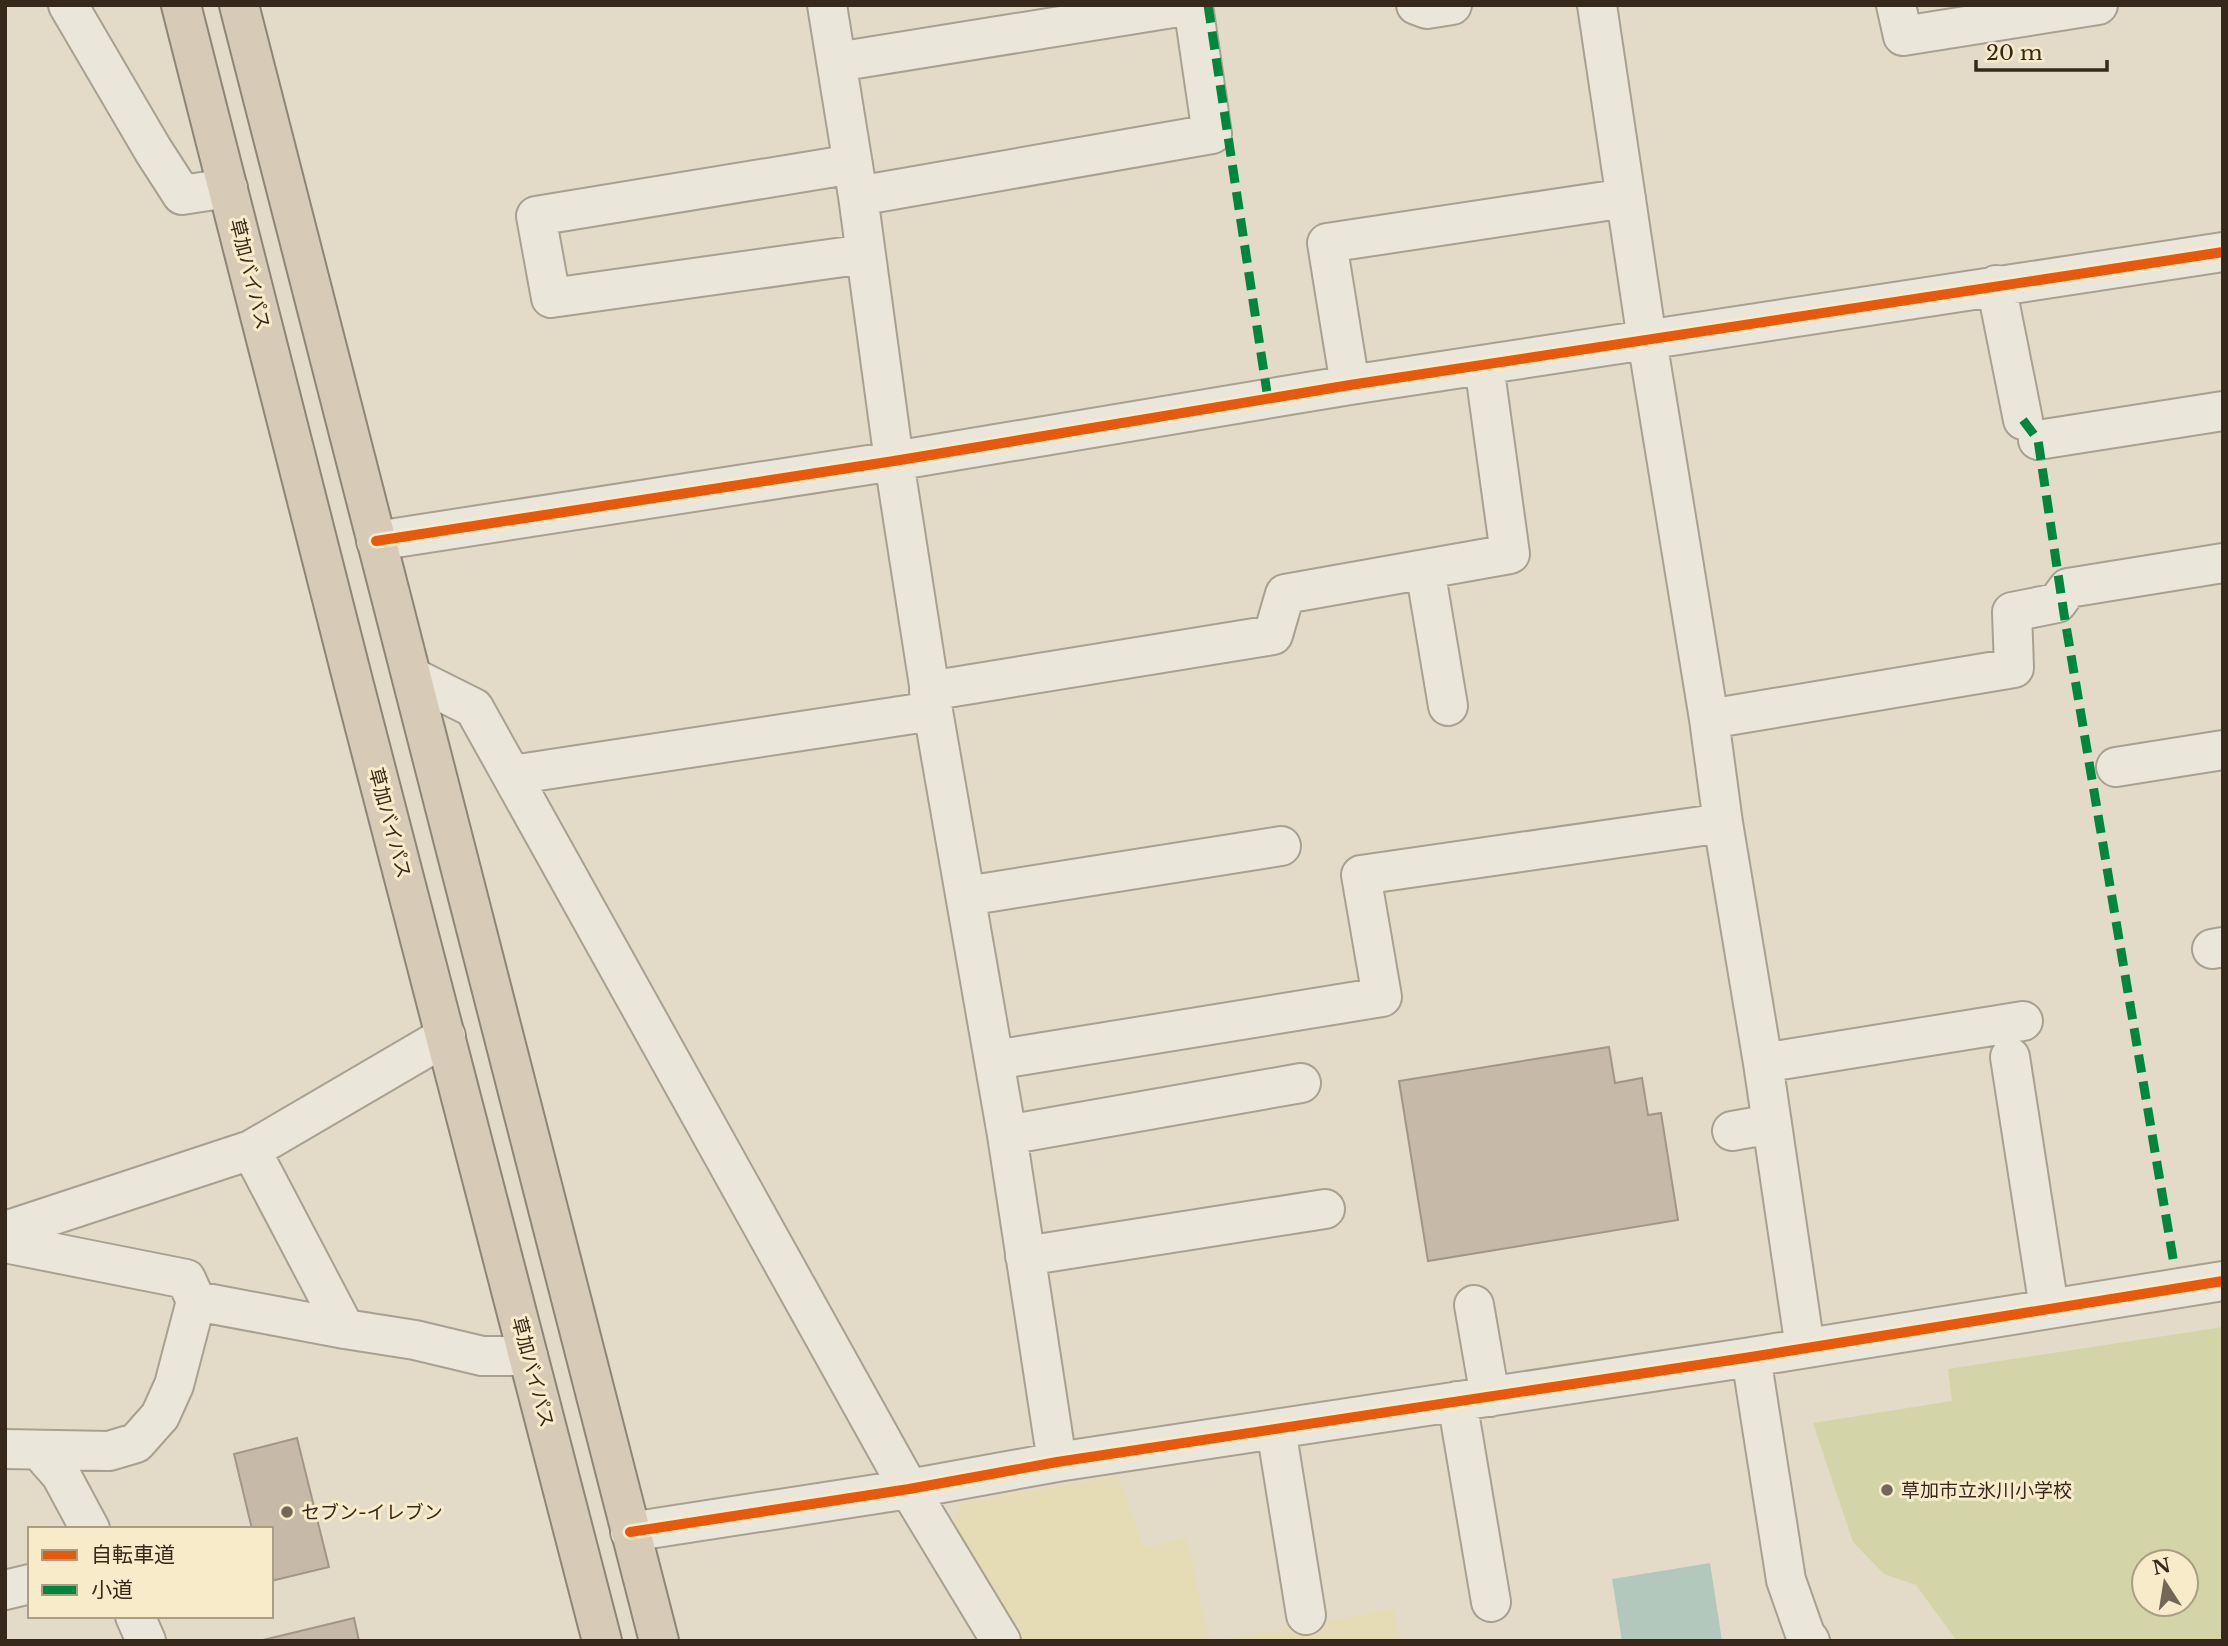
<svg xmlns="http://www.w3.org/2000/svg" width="2228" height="1646" font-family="'Libre Baskerville','Noto Sans JP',serif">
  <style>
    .farmland { fill: #e5dcb5 }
    .green { fill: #d3d4a8; fill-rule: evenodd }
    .water { fill: #b3c8bc }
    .building { fill: #c7b9a8; stroke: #a39687; stroke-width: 2 }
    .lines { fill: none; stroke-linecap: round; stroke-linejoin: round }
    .minor-casing { stroke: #a8a091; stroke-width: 42 }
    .highway-casing { stroke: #8d8578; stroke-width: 42 }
    .minor { stroke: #ebe6da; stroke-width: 38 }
    .highway { stroke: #d7cbb7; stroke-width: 38 }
    .quiet { stroke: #00873e; stroke-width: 9; stroke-dasharray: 18 9; stroke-linecap: butt }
    .cycleway-casing { stroke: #f7ebca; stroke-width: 15 }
    .cycleway { stroke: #e8590c; stroke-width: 10 }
    .poi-dot { fill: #736757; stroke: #f7ebca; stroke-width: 2.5 }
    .labels { text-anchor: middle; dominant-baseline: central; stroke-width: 6; stroke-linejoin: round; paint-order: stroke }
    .street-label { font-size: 19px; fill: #36281a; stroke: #f7ebca }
    .poi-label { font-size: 19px; fill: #36281a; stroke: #f7ebca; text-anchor: start }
  </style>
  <rect width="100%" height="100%" fill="#e3dbc7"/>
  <path class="farmland" d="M1118,1476L1144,1548L1187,1537L1209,1641H1022L954,1525L961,1503Z
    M1394,1609L1400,1641H1219Z"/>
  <path class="green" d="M2223,1327V1641H1957L1916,1585L1884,1574L1853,1542L1813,1423L1952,1401L1948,1369ZM2144,1562H2186V1604H2144Z"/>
  <path class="water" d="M1710,1563L1722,1641H1622L1612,1579Z"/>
  <path class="building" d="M1609,1047L1615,1083L1642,1078L1648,1115L1661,1113L1678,1220L1428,1261L1399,1081Z
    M297,1438L329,1567L271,1581V1529H252L234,1454Z
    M354,1618L359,1641L263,1640Z"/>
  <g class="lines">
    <defs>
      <path id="minor" d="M68,5L153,150L182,195L228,188
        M827,5L858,196L894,461L933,711L1007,1135L1057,1462
        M1416,5L1427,9L1452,5
        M1597,5L1647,340L1709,719L1723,823L1763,1063L1805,1348
        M1896,5L1903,36L2098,5
        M837,62L1191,5
        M853,164L536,216L551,298L865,254
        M858,196L1212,134L1193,5
        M1996,285L2023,420
        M1350,385L1327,243L1626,198
        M2038,440L2223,411
        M376,541L894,461L1350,385L2223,252
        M1425,569L1448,706
        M412,677L474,708L909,1489L1001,1641
        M929,691L1273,635L1285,594L1510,554L1484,365
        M1709,719L2014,668L2012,612L2057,603L2068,588L2223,563
        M2116,767L2223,750
        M512,775L933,711
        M966,896L1281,846
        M2212,949L2223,947
        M2010,1057L2049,1308
        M995,1060L1382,997L1361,875L1723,823
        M1763,1063L2023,1021
        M1732,1131L1772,1124
        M1007,1135L1301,1083
        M251,1150L345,1329
        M5,1231L251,1150L446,1036
        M5,1243L186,1279L196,1301
        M1025,1256L1325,1209
        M1474,1305L1490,1397
        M1751,1357L1786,1580L1805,1634L1810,1641
        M1457,1401L1491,1602
        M1276,1429L1306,1615
        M5,1449L109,1451L136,1443L160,1416L174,1385L196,1301L345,1329L415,1340L482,1356H528
        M39,1450L61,1475L90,1529
        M630,1532L909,1489L1057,1462L1751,1357L2223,1281
        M5,1590L30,1584
        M135,1616L146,1641"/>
      <path id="highway" d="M181,5L354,685L602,1641
        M239,5L659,1641"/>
    </defs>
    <use href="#minor" class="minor-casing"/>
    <use href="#highway" class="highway-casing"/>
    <use href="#minor" class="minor"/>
    <use href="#highway" class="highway"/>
    <path class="quiet" d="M1208,5L1268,399
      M2023,420L2038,440L2064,614L2174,1264"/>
    <defs>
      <path id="cycleway" d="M376,541L894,461L1350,385L2223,252
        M630,1532L909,1489L1057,1462L1751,1357L2223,1281"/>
    </defs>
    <use href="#cycleway" class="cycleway-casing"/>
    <use href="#cycleway" class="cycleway"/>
  </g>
  <g class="poi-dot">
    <circle cx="1887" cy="1490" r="7"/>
    <circle cx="287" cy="1512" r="7"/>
  </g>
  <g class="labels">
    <g class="street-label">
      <text transform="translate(250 274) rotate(76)">草加バイパス</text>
      <text transform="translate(390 823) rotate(75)">草加バイパス</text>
      <text transform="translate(533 1372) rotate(75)">草加バイパス</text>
    </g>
    <g class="poi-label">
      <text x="1901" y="1490">草加市立氷川小学校</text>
      <text x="301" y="1512">セブン-イレブン</text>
    </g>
  </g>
  <rect width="2228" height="1646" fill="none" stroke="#36281a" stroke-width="14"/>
  <rect x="28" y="1527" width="245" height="91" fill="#f7ebca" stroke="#aa9d84" stroke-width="2"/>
  <rect x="42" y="1550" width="35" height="10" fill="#e8590c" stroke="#aa9d84" stroke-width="2"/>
  <text x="91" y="1562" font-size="21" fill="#36281a">自転車道</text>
  <rect x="42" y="1585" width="35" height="10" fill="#00873e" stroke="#aa9d84" stroke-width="2"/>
  <text x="91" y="1597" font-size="21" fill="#36281a">小道</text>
  <g transform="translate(2165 1583) rotate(348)"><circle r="33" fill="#f7ebca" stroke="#aa9d84" stroke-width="2"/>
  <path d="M0-5L12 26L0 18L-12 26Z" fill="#736757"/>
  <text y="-10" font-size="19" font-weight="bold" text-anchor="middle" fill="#36281a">N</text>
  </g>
  <path d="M1976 60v10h131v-10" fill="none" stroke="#36281a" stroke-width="3.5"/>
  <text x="1986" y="60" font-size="21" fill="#36281a" stroke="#f7ebca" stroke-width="5" paint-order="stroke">20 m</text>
</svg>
